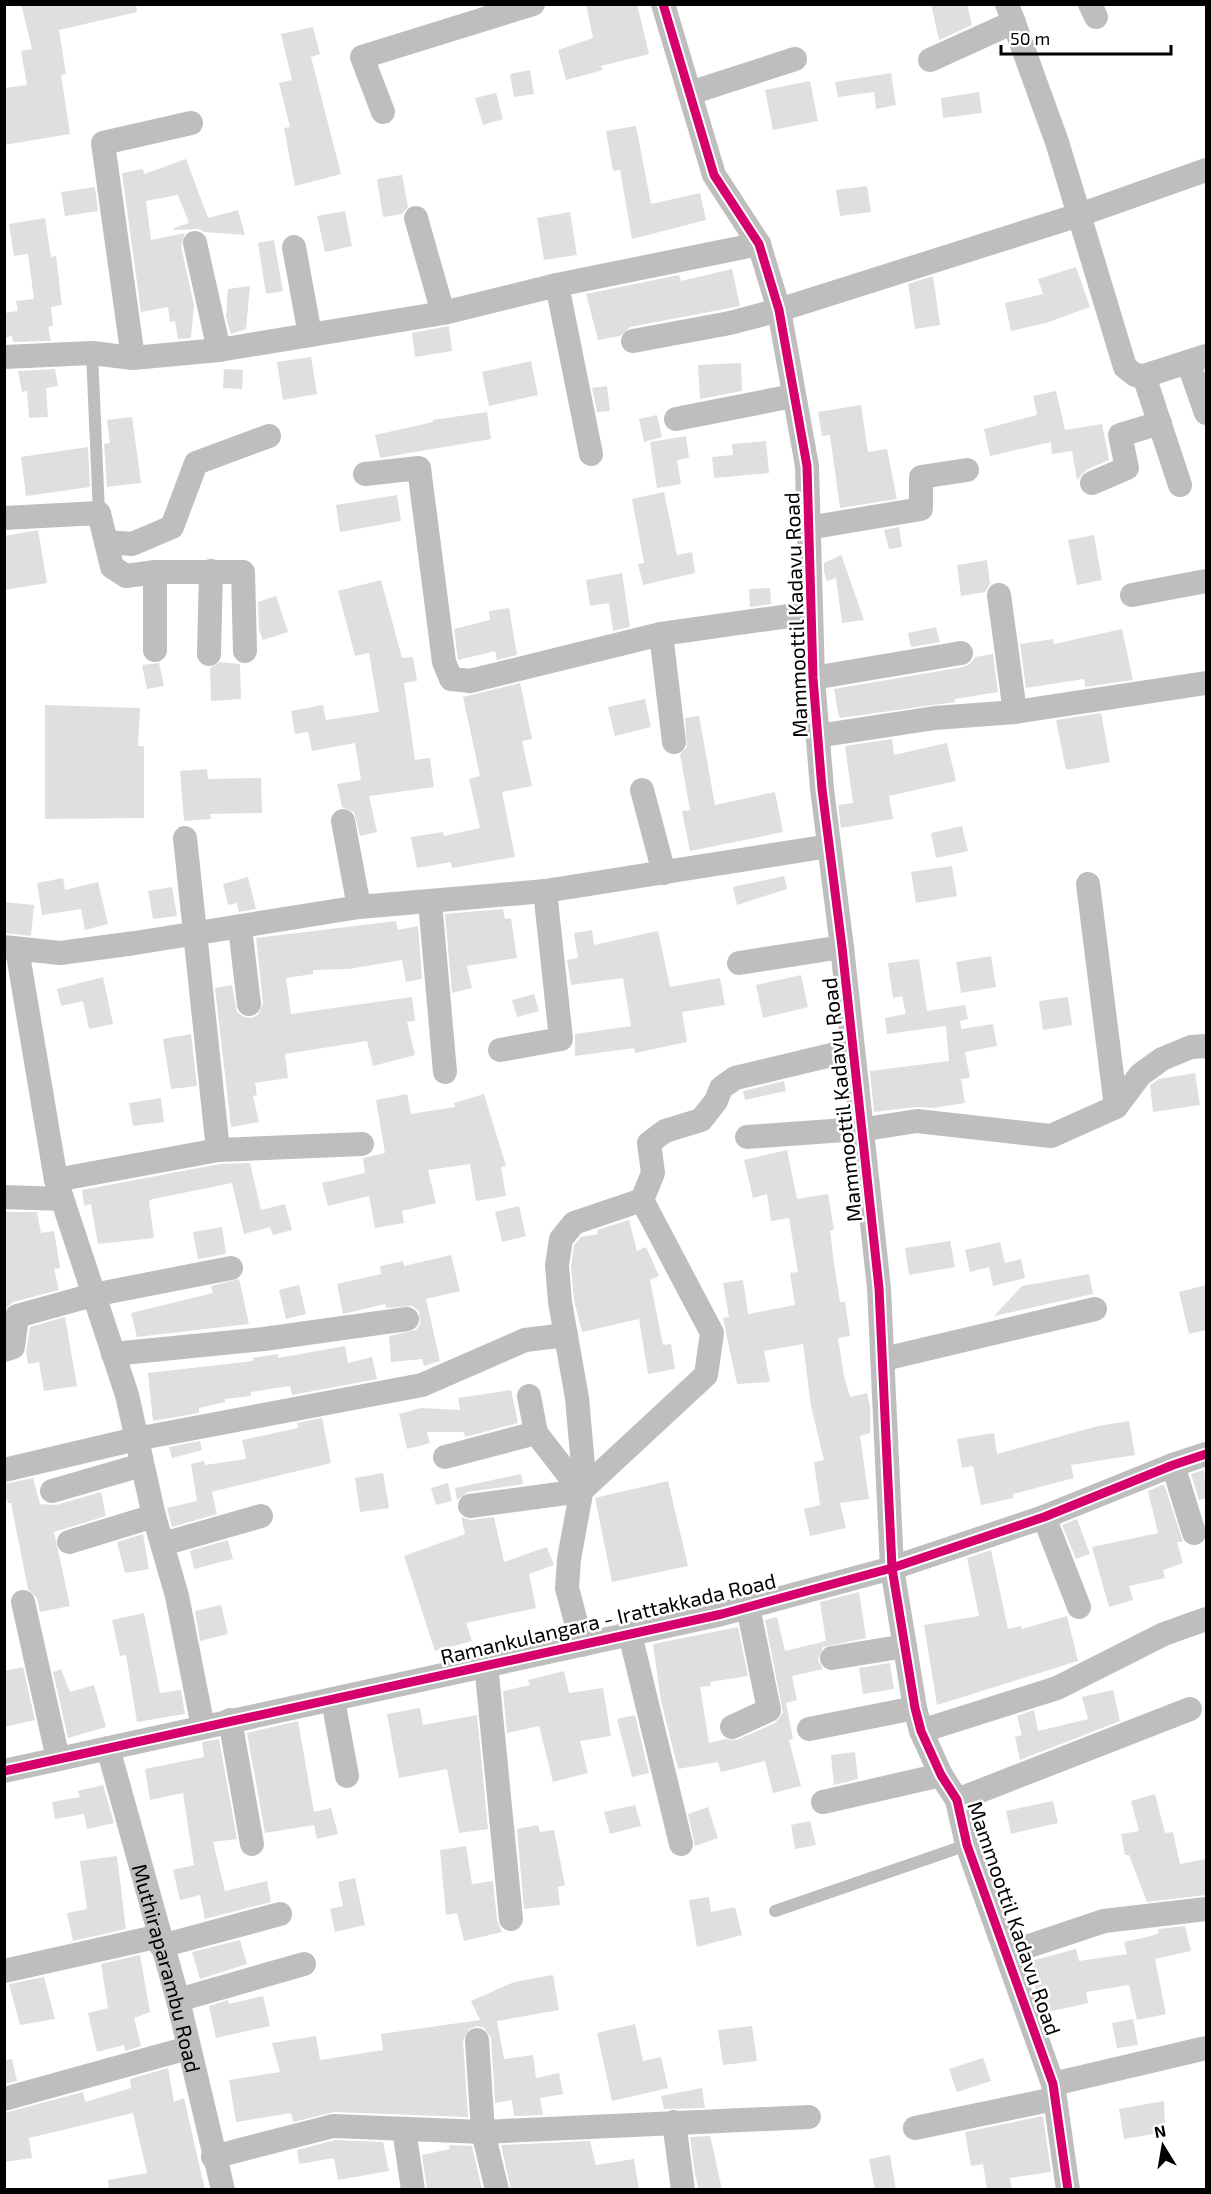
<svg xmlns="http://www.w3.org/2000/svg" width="1211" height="2194" font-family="'Exo 2',sans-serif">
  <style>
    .building { fill: #dfdfdf }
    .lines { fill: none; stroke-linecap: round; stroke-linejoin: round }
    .lane { stroke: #bebebe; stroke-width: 12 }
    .street { stroke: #bebebe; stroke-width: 24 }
    .cycleway-casing { stroke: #fff; stroke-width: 13 }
    .cycleway { stroke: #d6006c; stroke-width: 9 }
    .labels { text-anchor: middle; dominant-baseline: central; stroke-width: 5; stroke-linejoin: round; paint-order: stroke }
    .street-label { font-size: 21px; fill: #000; stroke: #fff }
  </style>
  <rect width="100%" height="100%" fill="#fff"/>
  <path class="building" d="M21,4H136L137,12L59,30L66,74L61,75L70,134L4,145V88L27,85L21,51L32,49Z
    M586,4H637L649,54L601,66L603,70L566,80L558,50L593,38Z
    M931,4H967L972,25L939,40Z
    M313,27L320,54L311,57L341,174L295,186L284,128L290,127L279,83L292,80L281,34Z
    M530,70L534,94L514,97L510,74Z
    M891,73L896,105L876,109L874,92L838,97L835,82Z
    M810,81L818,121L773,130L765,90Z
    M979,92L982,113L943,118L941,98Z
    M496,93L503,119L483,125L475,98Z
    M636,126L651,204L700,193L706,220L632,239L620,170L613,171L606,131Z
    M186,159L208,218L238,210L245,235L204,232L199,229L174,230V228L189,223L178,195L146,201L151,240L185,233L181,246L194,305L191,338L178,339L175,321L170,322L168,307L141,312L122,173L143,169L144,174Z
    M402,175L408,207L402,214L383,217L377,179Z
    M867,186L871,212L840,216L836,190Z
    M95,187L98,211L65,216L61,192Z
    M345,211L352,246L325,252L317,216Z
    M570,212L577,255L544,260L537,218Z
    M45,218L51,257L56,256L62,305L51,307L53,326L48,327L51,341L13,342L12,336L4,338V313L18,311L16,301L34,299L28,254L14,256L9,224Z
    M274,240L283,291L266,294L258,243Z
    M1076,267L1090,307L1046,323L1011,331L1005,303L1043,294L1038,279Z
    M732,269L740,306L630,327L620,336L598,340L586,294L679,275L681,281Z
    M933,276L940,325L915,329L908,284Z
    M250,286L246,329L231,334L226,317L228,289Z
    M449,326L452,351L415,357L412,333Z
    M311,357L317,394L283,400L277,362Z
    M531,361L538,395L489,406L482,372Z
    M741,363L742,391L700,399L698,365Z
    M55,369L58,386L46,388L48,417L29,418L27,391L22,392L18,371Z
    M224,369L243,370L242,389L223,388Z
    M607,386L610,411L597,412L592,388Z
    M1056,391L1065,430L1102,424L1109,460L1086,470L1077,480L1072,451L1052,454L1051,442L990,456L984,429L1037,415L1033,396Z
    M861,405L868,452L887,449L897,499L840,508L830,435L822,436L818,412Z
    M487,412L491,439L380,458L375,435L433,422V420Z
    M657,415L662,437L644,442L639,419Z
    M132,417L141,483L107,487L104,444L110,443L107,420Z
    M686,436L689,458L677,460L681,484L657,488L650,442Z
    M766,441L769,473L714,478L712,457L733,455L732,444Z
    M88,447L90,487L26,496L21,457Z
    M664,492L677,555L692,552L695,573L643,585L638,564L644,563L632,499Z
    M397,495L401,521L340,532L336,505Z
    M899,527L902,547L889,549L884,530Z
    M38,530L47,583L4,590V536Z
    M1094,535L1102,580L1077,585L1068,540Z
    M841,555L842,557L864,620L842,623L836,578L827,581L824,572V563Z
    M987,560L990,584L985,592L961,596L957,565Z
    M622,573L630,627L613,631L609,603L590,606L586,580Z
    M381,580L402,658L413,657L417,681L404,683L415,760L430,758L434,787L369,796L377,832L360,836L354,812L342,807L337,784L361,780L355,743L312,751L308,732L295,734L291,711L323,705L326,720L379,712L369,653L355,656L338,591Z
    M770,588L771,604L750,607L749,589Z
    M276,596L288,632L263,640L259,630L258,602Z
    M509,608L517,655L497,660L495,651L458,660L454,629L490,620L489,611Z
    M936,627L940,642L911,647L908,633Z
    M1122,629L1133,680L1085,687L1084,679L1026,688L1020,644L1053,639L1054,644Z
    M993,654L998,692L955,699V702L840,718L838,713L834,689L963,667L970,664L975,657Z
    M220,662L240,664L241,699L211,701L210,668Z
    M159,663L164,686L147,689L142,665Z
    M520,683L532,739L522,741L532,786L502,792L515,857L452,868L451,862L417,868L411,837L443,832L444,836L480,828L469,779L480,776L463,697Z
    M645,699L651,727L615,736L608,707Z
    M45,705L140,708L138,746H144V818L45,819Z
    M1101,713L1110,762L1066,770L1056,720Z
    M699,716L715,805L775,792L783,832L690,851L682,811L690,810L680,754L687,747L685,718Z
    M892,739L894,755L947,743L956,781L889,796L893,819L841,828L838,805L853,803L845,746Z
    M207,769L208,779L261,778L262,813L210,814L211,819L184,821L180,771Z
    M962,826L968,851L936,858L931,833Z
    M952,866L957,896L916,903L911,872Z
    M784,876L787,889L737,905L733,887Z
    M248,877L256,909L239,912L237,903L228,905L223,884Z
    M63,878L65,890L98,882L108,924L85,930L81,909L42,915L37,883Z
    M172,887L177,916L153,919L148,891Z
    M4,902L34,905L31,936L4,933Z
    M503,909L505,919L511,918L517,958L467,966L472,988L452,993L445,914Z
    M396,921L398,930L418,926L422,979L406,982L402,960L349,969L313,970V974L286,978L291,1014L412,997L415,1021L407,1022L415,1055L373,1066L367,1041L285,1054L288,1078L255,1083L257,1095L253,1096L259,1122L231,1127L215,988L232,985L237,1012L244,1017L251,1018L258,1015L263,1003L256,938Z
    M592,930L594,945L658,931L670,987L720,978L725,1005L682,1012L687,1042L635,1053L634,1048L575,1056V1034L631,1026L623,978L571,985L567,960L578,958L574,933Z
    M991,956L996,987L961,993L956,962Z
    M919,959L927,1011L965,1005L968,1019L960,1021L961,1029L993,1024L997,1046L965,1052L970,1078L961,1079L965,1103L933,1108L915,1107L874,1112L870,1071L949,1061L946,1026L887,1034L885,1018L906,1014L902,996L893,998L888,963Z
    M801,975L808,1007L763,1018L756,985Z
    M103,977L113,1024L89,1029L83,1001L61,1006L57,989Z
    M534,994L539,1011L517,1017L512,1000Z
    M1068,997L1072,1025L1043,1030L1039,1001Z
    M191,1034L197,1086L171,1089L163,1039Z
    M1195,1073L1200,1105L1153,1112L1150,1085L1159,1079Z
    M784,1081L786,1091L745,1100L743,1091Z
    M407,1094L411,1114L455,1107L454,1103L484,1094L506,1166L501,1167L506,1196L476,1201L470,1164L428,1170L436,1203L402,1211L404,1223L375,1228L369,1196L328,1206L322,1183L365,1173L363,1158L385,1153L376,1100Z
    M161,1098L164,1122L133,1126L129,1103Z
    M787,1150L797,1199L828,1194L834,1230L830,1231L834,1263L840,1302H845L850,1336L838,1338L844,1376L850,1397L867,1393L870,1406V1433L860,1436L869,1499L840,1503L846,1528L810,1536L804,1509L820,1505L814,1462L824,1460L811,1406L803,1344L764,1351L770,1382L737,1384L723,1318L729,1317L723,1283L743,1280L748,1314L795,1305L790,1273L798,1272L789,1218L771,1221L767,1194L753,1198L744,1160Z
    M250,1163L261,1210L285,1204L292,1230L273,1235L270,1227L244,1234L232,1183L153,1199L149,1201L154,1238L98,1244L91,1204L84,1206L82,1190L220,1164Z
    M519,1206L526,1236L502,1242L495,1212Z
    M4,1212H37L41,1233L54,1231L60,1268L54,1269L59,1290L13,1302L4,1310Z
    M629,1220L637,1251L646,1247L659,1276L650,1280L663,1345L671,1344L675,1369L648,1374L639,1319L582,1332L574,1300L571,1266L574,1245L581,1237L598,1234L597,1230Z
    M222,1227L226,1254L198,1259L193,1232Z
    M950,1241L955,1267L909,1275L905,1248Z
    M1000,1242L1005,1263L1021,1259L1025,1278L993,1286L989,1267L970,1272L965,1250Z
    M451,1255L460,1291L426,1299L440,1361L424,1366L422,1359L391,1362L389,1336L416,1330L420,1324L419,1311L412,1306L386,1308L385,1304L343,1314L337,1284L381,1274L380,1266L403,1261L404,1266Z
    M1089,1274L1093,1294L994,1316L1022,1286Z
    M239,1279L249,1324L137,1337L131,1313L213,1293L211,1286Z
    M299,1285L306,1314L286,1319L279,1290Z
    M1206,1285V1330L1189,1334L1179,1292Z
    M65,1317L77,1386L44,1391L39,1362L28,1364L26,1352L30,1327Z
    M345,1346L348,1363L372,1357L377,1379L292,1395L290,1386L251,1392V1396L225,1399V1402L199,1408V1413L153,1421L148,1373L253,1361V1358L278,1354V1358Z
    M511,1390L518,1423L465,1437L464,1432H427L430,1443L407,1449L399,1414L421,1408L460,1410L458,1398Z
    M322,1418L331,1463L215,1491L212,1492L217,1514L172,1527L167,1508L197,1501L191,1464L204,1461L205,1465L246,1459L242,1440L298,1428L297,1423Z
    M1129,1421L1135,1455L1071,1465L1074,1478L1013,1494V1498L981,1505L973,1466L962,1468L957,1439L994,1433L997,1454L1098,1426Z
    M200,1441L202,1450L172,1458L169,1447Z
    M1204,1470L1206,1498L1199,1500L1191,1474Z
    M383,1473L389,1508L360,1512L355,1478Z
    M521,1474L523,1484L468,1492L457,1500L455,1488Z
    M33,1478L40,1504L56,1505L101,1492L106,1516L54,1532L70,1606L40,1612L37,1598L28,1589L11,1503H8L4,1490V1484Z
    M668,1481L688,1566L612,1582L595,1498Z
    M448,1483L452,1501L436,1505L431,1488Z
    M1164,1484L1183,1542H1177L1183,1563L1163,1570L1165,1578L1129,1586L1133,1600L1109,1607L1092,1547L1158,1533L1148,1491Z
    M461,1517L471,1520L494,1517L504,1562L547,1547L554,1565L529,1574L536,1608L466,1623L472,1641L435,1651L404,1556L465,1534Z
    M1077,1519L1090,1554L1076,1559L1062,1525Z
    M143,1534L149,1569L125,1573L117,1542Z
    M228,1540L233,1559L194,1569L190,1551Z
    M991,1550L1008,1629L1021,1626L1022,1629L1067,1616L1078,1661L937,1705L924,1625L979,1616L967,1558Z
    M859,1592L866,1638L823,1647L818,1660L823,1669L792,1676L797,1700L786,1703L793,1739L789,1740L801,1786L773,1793L765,1761L721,1772L718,1762L678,1769L661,1701L653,1644L738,1627L748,1676L710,1682L711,1686L700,1687L709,1743L725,1739L737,1740L775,1723L783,1713L765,1620L777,1617L785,1651L826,1641L820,1602Z
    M221,1605L228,1634L200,1641L195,1611Z
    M144,1613L160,1693L181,1690L185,1714L137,1722L126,1655L120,1656L112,1620Z
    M890,1663L894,1689L863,1694L859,1668Z
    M23,1667L35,1720L4,1727V1671Z
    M61,1669L70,1692L94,1685L106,1727L68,1738L53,1672Z
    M564,1671L569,1693L603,1688L611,1736L580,1741L588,1773L553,1782L539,1726L507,1733L503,1691L530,1685L528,1680Z
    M1113,1690L1120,1721L1020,1760L1015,1737L1022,1735L1017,1716L1034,1710L1038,1731L1088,1719L1082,1697Z
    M420,1708L423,1725L477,1715L488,1829L459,1833L447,1769L399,1778L387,1714Z
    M635,1715L649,1773L632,1777L617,1719Z
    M298,1721L314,1812L331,1808L338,1834L317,1839L314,1825L265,1833L247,1733Z
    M219,1739L237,1839L213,1842L225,1891L267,1881L271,1902L205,1919L200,1895L180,1900L173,1870L194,1865L183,1793L150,1800L145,1769L204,1757L202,1742Z
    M855,1752L858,1779L834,1785L831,1755Z
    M103,1785L114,1823L87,1829L84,1814L55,1819L52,1802L80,1797L78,1791Z
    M1155,1794L1165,1833L1173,1832L1180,1864L1206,1859V1895L1147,1902L1129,1855H1125L1121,1834L1139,1831L1131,1801Z
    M1053,1801L1058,1823L1011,1834L1006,1811Z
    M635,1805L641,1826L610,1834L604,1812Z
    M708,1807L718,1838L695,1846L688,1814Z
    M810,1821L816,1845L795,1849L791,1825Z
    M538,1825L540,1832L554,1830L565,1885L558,1887L560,1905L524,1909L517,1829Z
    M466,1846L472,1884L493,1881L497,1920L502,1932L464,1941L457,1913L446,1915L440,1850Z
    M117,1856L126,1929L73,1941L67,1913L87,1909L80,1861Z
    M355,1878L365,1925L335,1932L330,1909L343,1906L338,1882Z
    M709,1897L711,1912L735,1907L742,1935L697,1947L689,1900Z
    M1185,1926L1191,1951L1155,1959L1166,2014L1137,2020L1129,1985L1086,1992L1088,2003L1043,2013L1027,1962L1076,1949L1079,1961L1127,1954L1124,1942L1151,1936L1159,1933L1158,1929Z
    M240,1940L247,1964L200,1979L192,1952Z
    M140,1955L150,2012L134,2018L141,2046L125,2051L124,2045L97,2052L88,2013L108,2008L101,1964Z
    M553,1975L559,2010L497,2021L504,2059L533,2055L536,2078L559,2073L563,2094L540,2098L543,2115L514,2116L512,2100L495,2103L491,2038L484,2028L477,2026L469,2029L463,2040L468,2117L334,2112L293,2122L291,2113L236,2122L229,2080L280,2072L272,2043L316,2036L320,2060L383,2050L381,2034L480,2020L471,2001L514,1982Z
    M44,1977L55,2019L20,2025L9,1984Z
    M263,1996L270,2026L216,2038L209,2006L228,2000L229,2004Z
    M1133,2019L1138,2045L1117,2048L1112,2023Z
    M635,2024L643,2061L661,2057L668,2088L612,2101L597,2033Z
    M752,2026L757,2061L723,2065L718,2030Z
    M983,2058L991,2081L957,2092L949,2069Z
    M12,2059L17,2081L4,2084V2060Z
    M168,2068L174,2102L184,2098L205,2190H109L108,2180L147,2173L133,2113L29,2138L32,2158L4,2162V2113L83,2092L85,2102L131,2088L130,2079Z
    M702,2088L705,2108L664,2109L661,2096Z
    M1164,2101L1165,2132L1124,2139L1119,2109Z
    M1043,2116L1051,2172L1010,2178L1012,2190H987L983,2164L971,2166L965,2132Z
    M710,2136L713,2148L722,2190H699L695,2175L690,2137Z
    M335,2140L383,2142L389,2171L338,2180L334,2158L299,2164L297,2150Z
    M590,2141L596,2165L634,2159L639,2190H511L501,2145Z
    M449,2145L472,2146L482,2190H427L422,2155L450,2149Z
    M890,2155L896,2190H875L869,2159Z"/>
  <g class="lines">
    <path class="lane" d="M92,353L99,513
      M775,1911L967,1845"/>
    <g class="street">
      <path d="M663,4L714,175L759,244L779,310L807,466L813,678L822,789L842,947L879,1288L892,1568L915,1708L921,1731L941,1775L957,1800L967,1845L1053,2084L1068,2190"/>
      <path d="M1007,4L1057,142L1125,367L1135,375L1144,376L1206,356"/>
      <path d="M1090,4L1096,17"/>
      <path d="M930,60L1014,22"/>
      <path d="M690,93L795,59"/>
      <path d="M383,112L362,57L533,4"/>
      <path d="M416,218L443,313"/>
      <path d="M195,243L219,350"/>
      <path d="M294,247L310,335"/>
      <path d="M557,285L591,454"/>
      <path d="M633,341L730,323L779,310L1079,215L1206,170"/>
      <path d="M4,357L92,353L133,358L219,350L443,313L557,285L759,244"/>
      <path d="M133,358L103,143L191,123"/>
      <path d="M1188,362L1206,413"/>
      <path d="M1144,376L1180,485"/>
      <path d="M676,419L793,396"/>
      <path d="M365,474L419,468L444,662L451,679L470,681L661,634L810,613"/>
      <path d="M1092,483L1127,468L1120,435L1160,423"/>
      <path d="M4,518L99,513L112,567L126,576L155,572H243L245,651"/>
      <path d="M808,528L921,509V477L967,470"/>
      <path d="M106,542L132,544L172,527L196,463L269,436"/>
      <path d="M155,572V650"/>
      <path d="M999,595L1015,712"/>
      <path d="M1132,595L1206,581"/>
      <path d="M661,634L674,742"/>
      <path d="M209,654L211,571"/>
      <path d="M813,678L961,653"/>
      <path d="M817,736L935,718L1015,712L1206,683"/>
      <path d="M642,790L664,873"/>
      <path d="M343,821L359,907"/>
      <path d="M185,838L218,1150"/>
      <path d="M1088,884L1116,1107"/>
      <path d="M430,902L445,1072"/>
      <path d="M240,928L249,1004"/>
      <path d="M4,947L60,953L135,943L359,907L545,891L829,846"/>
      <path d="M17,949L56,1180"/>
      <path d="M739,963L842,947"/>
      <path d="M500,1050L561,1039L545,891"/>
      <path d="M747,1137L872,1128L917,1121L1051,1136L1116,1107L1140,1075L1162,1059L1191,1047L1206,1046"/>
      <path d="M4,1197L62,1199"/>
      <path d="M4,1350L13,1347L17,1316L93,1295L231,1268"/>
      <path d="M113,1354L264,1339L407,1319"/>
      <path d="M884,1359L1095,1309"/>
      <path d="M529,1396L536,1433L581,1491"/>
      <path d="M445,1457L536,1433"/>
      <path d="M1173,1465L1194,1533"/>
      <path d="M4,1470L136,1439L422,1385L525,1340L566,1335"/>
      <path d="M52,1491L142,1465"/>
      <path d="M470,1506L581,1491L706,1375L712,1333L642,1200"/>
      <path d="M1044,1517L1079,1607"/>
      <path d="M69,1542L154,1516"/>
      <path d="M163,1544L261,1516"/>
      <path d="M23,1602L58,1759"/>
      <path d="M630,1634L681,1844"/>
      <path d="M582,1645L567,1588L569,1559L584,1477L577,1398L560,1302L557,1265L561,1239L574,1223L642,1200L653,1173L649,1143L665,1131L701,1120L716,1101L721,1088L735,1078L852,1050"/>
      <path d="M832,1658L905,1646"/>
      <path d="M486,1664L511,1919"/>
      <path d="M333,1700L347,1776"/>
      <path d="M230,1720L252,1844"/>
      <path d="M203,1727L177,1596L154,1516L127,1395L56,1180L218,1150L362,1144"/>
      <path d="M732,1727L769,1710L748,1607"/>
      <path d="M809,1729L915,1708"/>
      <path d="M921,1731L1057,1688L1164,1634L1206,1619"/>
      <path id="s1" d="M108,1748L178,2000L223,2190"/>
      <path d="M4,1771L722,1614L892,1568L1044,1517L1173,1465L1206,1454"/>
      <path d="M957,1800L1190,1709"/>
      <path d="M823,1802L941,1775"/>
      <path d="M161,1946L280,1914"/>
      <path d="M1008,1953L1104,1921L1206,1909"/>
      <path d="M4,1971L160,1936"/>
      <path d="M178,2000L304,1964"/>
      <path d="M477,2040L483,2132L497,2190"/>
      <path d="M1053,2084L1206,2048"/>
      <path d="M4,2099L188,2048"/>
      <path d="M674,2122L683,2190"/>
      <path d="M915,2128L1054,2099"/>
      <path d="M404,2129L413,2190"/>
      <path d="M213,2157L333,2126L483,2132L809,2117"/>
    </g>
    <defs>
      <path id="cycleway" d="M663,4L714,175L759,244L779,310L807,466L813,678L822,789L842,947L879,1288L892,1568L915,1708L921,1731L941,1775L957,1800L967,1845L1053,2084L1068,2190
        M4,1771L722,1614L892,1568L1044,1517L1173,1465L1206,1454"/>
    </defs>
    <use href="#cycleway" class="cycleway-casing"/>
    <use href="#cycleway" class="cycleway"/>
  </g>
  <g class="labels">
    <g class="street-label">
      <text transform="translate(795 615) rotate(-92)">Mammoottil Kadavu Road</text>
      <text transform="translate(841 1100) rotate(-96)">Mammoottil Kadavu Road</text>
      <text transform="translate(608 1618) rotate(-13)">Ramankulangara - Irattakkada Road</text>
      <text transform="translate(1015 1918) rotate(71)">Mammoottil Kadavu Road</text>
      <text stroke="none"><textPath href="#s1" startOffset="228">Muthiraparambu Road</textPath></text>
    </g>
  </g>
  <rect width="1211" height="2194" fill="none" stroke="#000000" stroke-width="12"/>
  <g transform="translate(1163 2146) rotate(349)" stroke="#ffffff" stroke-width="4.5" paint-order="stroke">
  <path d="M0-4.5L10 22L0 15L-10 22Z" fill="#000000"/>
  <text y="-9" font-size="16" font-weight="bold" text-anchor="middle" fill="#000000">N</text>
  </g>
  <path d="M1001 45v9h170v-9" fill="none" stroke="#000000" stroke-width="3"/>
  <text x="1010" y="45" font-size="18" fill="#000000" stroke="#ffffff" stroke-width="4.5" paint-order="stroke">50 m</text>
</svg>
